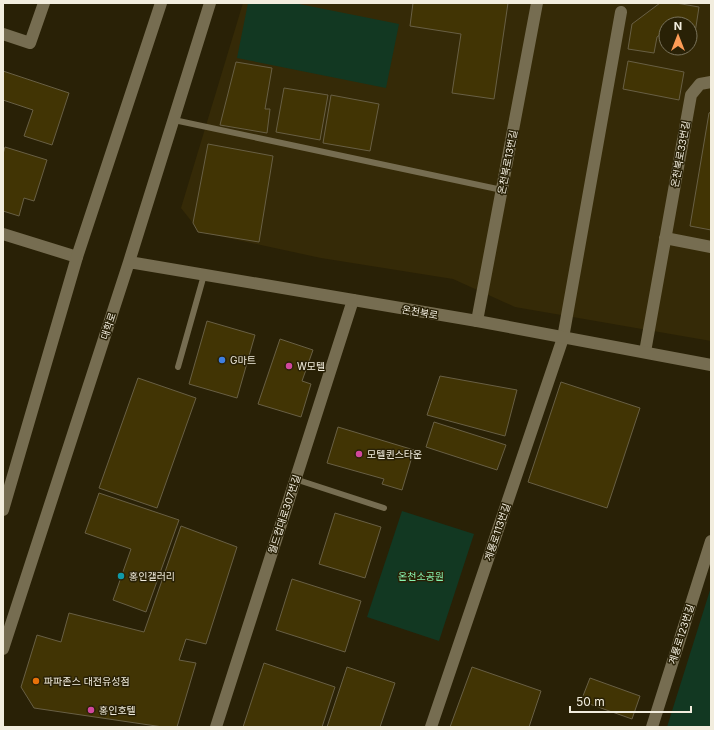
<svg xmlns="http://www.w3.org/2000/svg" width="714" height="730" font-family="Inter,'Noto Sans KR',sans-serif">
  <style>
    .built { fill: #352a07; fill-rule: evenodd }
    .green { fill: #123822 }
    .building { fill: #413404; stroke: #685f44 }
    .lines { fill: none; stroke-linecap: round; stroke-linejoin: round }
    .lane { stroke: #766d51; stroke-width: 6 }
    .street { stroke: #766d51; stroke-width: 12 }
    .secondary { stroke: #766d51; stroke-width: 12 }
    .shop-dot { fill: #3f7fe0; stroke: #292106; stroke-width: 1.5 }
    .hotel-dot { fill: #d1479c; stroke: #292106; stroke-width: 1.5 }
    .culture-dot { fill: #0f9aa8; stroke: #292106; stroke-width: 1.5 }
    .food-dot { fill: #e8710a; stroke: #292106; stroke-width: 1.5 }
    .labels { text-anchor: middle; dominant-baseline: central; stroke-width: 3; stroke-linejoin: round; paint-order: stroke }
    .street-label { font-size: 10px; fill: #f2edde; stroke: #292106 }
    .poi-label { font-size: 10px; fill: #f2edde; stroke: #292106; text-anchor: start }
    .park-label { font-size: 10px; fill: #88f3b0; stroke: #292106 }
  </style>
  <rect width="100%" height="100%" fill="#292106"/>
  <path class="built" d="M243,3H711V341L515,307L453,279L321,258L200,232L181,208ZM666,24H690V48H666Z"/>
  <path class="green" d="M248,3H294L399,24L386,88L237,58Z
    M402,511L474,534L439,641L367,617Z
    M711,587V727H667Z"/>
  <path class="building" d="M413,3H508L494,99L452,93L461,34L410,26Z
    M660,3H676L699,7L695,33L690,32V24H666V30L657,37L654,53L628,49L632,24Z
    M628,61L684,72L679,100L623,89Z
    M236,62L272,68L265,109H270L267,133L220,125Z
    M3,71L69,93L52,145L24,136L33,110L3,100Z
    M284,88L328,95L320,140L276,132Z
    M331,95L379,104L370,151L323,143Z
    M711,112V230L690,226L709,113Z
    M208,144L273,156L259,242L198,232L193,223Z
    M5,147L47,160L34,201L24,198L19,216L3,211V154Z
    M207,321L255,335L237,398L189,384Z
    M280,339L313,350L302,381L311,384L301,417L258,404Z
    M440,376L517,390L505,436L427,415Z
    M138,378L196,398L157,508L99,488Z
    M561,382L640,408L607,508L528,482Z
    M434,422L506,445L497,470L426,447Z
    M338,427L414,450L402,490L382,484L384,479L327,463Z
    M99,493L179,520L146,612L113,600L131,549L85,533Z
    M335,513L381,527L365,578L319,564Z
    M181,526L237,547L206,644L186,639L179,660L196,663L177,727H163L34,708L21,687L37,635L61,642L69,613L144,632Z
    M292,579L361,601L345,652L276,630Z
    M264,663L335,687L322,727H243Z
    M347,667L395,683L380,727H327Z
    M472,667L541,691L529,727H450Z
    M590,678L640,696L632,719L581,701Z"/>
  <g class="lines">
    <path class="lane" d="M174,120L502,190
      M178,367L204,275
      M295,479L384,508"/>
    <path class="street" d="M3,34L30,43L44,3
      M3,234L77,257
      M665,238L711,247
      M477,321L537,3
      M645,352L691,95L700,84L711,82
      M216,727L353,300
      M431,727L563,338L621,12
      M652,727L711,541"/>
    <path class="secondary" d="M129,262L477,321L711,365
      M3,510L77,257L161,3
      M3,649L129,262L210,3"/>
  </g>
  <circle class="shop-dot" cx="222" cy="360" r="4"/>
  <g class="hotel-dot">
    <circle cx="289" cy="366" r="4"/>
    <circle cx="359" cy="454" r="4"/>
    <circle cx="91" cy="710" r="4"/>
  </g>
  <circle class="culture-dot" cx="121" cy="576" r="4"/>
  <circle class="food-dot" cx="36" cy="681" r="4"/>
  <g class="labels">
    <g class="street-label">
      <text transform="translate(680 154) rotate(-80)">온천북로33번길</text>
      <text transform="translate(507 162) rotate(-79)">온천북로13번길</text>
      <text transform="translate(420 312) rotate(10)">온천북로</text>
      <text transform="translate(108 326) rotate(-72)">대학로</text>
      <text transform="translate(284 514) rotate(-72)">월드컵대로307번길</text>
      <text transform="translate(497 532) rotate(-71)">계룡로113번길</text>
      <text transform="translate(681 634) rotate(-72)">계룡로123번길</text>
    </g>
    <g class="poi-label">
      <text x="230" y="360">G마트</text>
      <text x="297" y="366">W모텔</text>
      <text x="367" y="454">모텔퀸스타운</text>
      <text x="129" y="576">홍인갤러리</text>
      <text x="44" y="681">파파존스 대전유성점</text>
      <text x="99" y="710">홍인호텔</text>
    </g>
    <g class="park-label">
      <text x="421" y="576">온천소공원</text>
    </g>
  </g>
  <rect width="714" height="730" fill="none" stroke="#f2edde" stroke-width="8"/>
  <g transform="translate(678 36)"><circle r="19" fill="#292106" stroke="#79735c"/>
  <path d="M0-3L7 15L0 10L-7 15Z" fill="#fd9c56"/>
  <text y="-6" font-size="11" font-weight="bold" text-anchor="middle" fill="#f2edde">N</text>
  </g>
  <path d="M570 706v6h121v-6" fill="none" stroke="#f2edde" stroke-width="2"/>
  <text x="576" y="706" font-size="12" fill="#f2edde" stroke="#292106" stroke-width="3" paint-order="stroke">50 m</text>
</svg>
